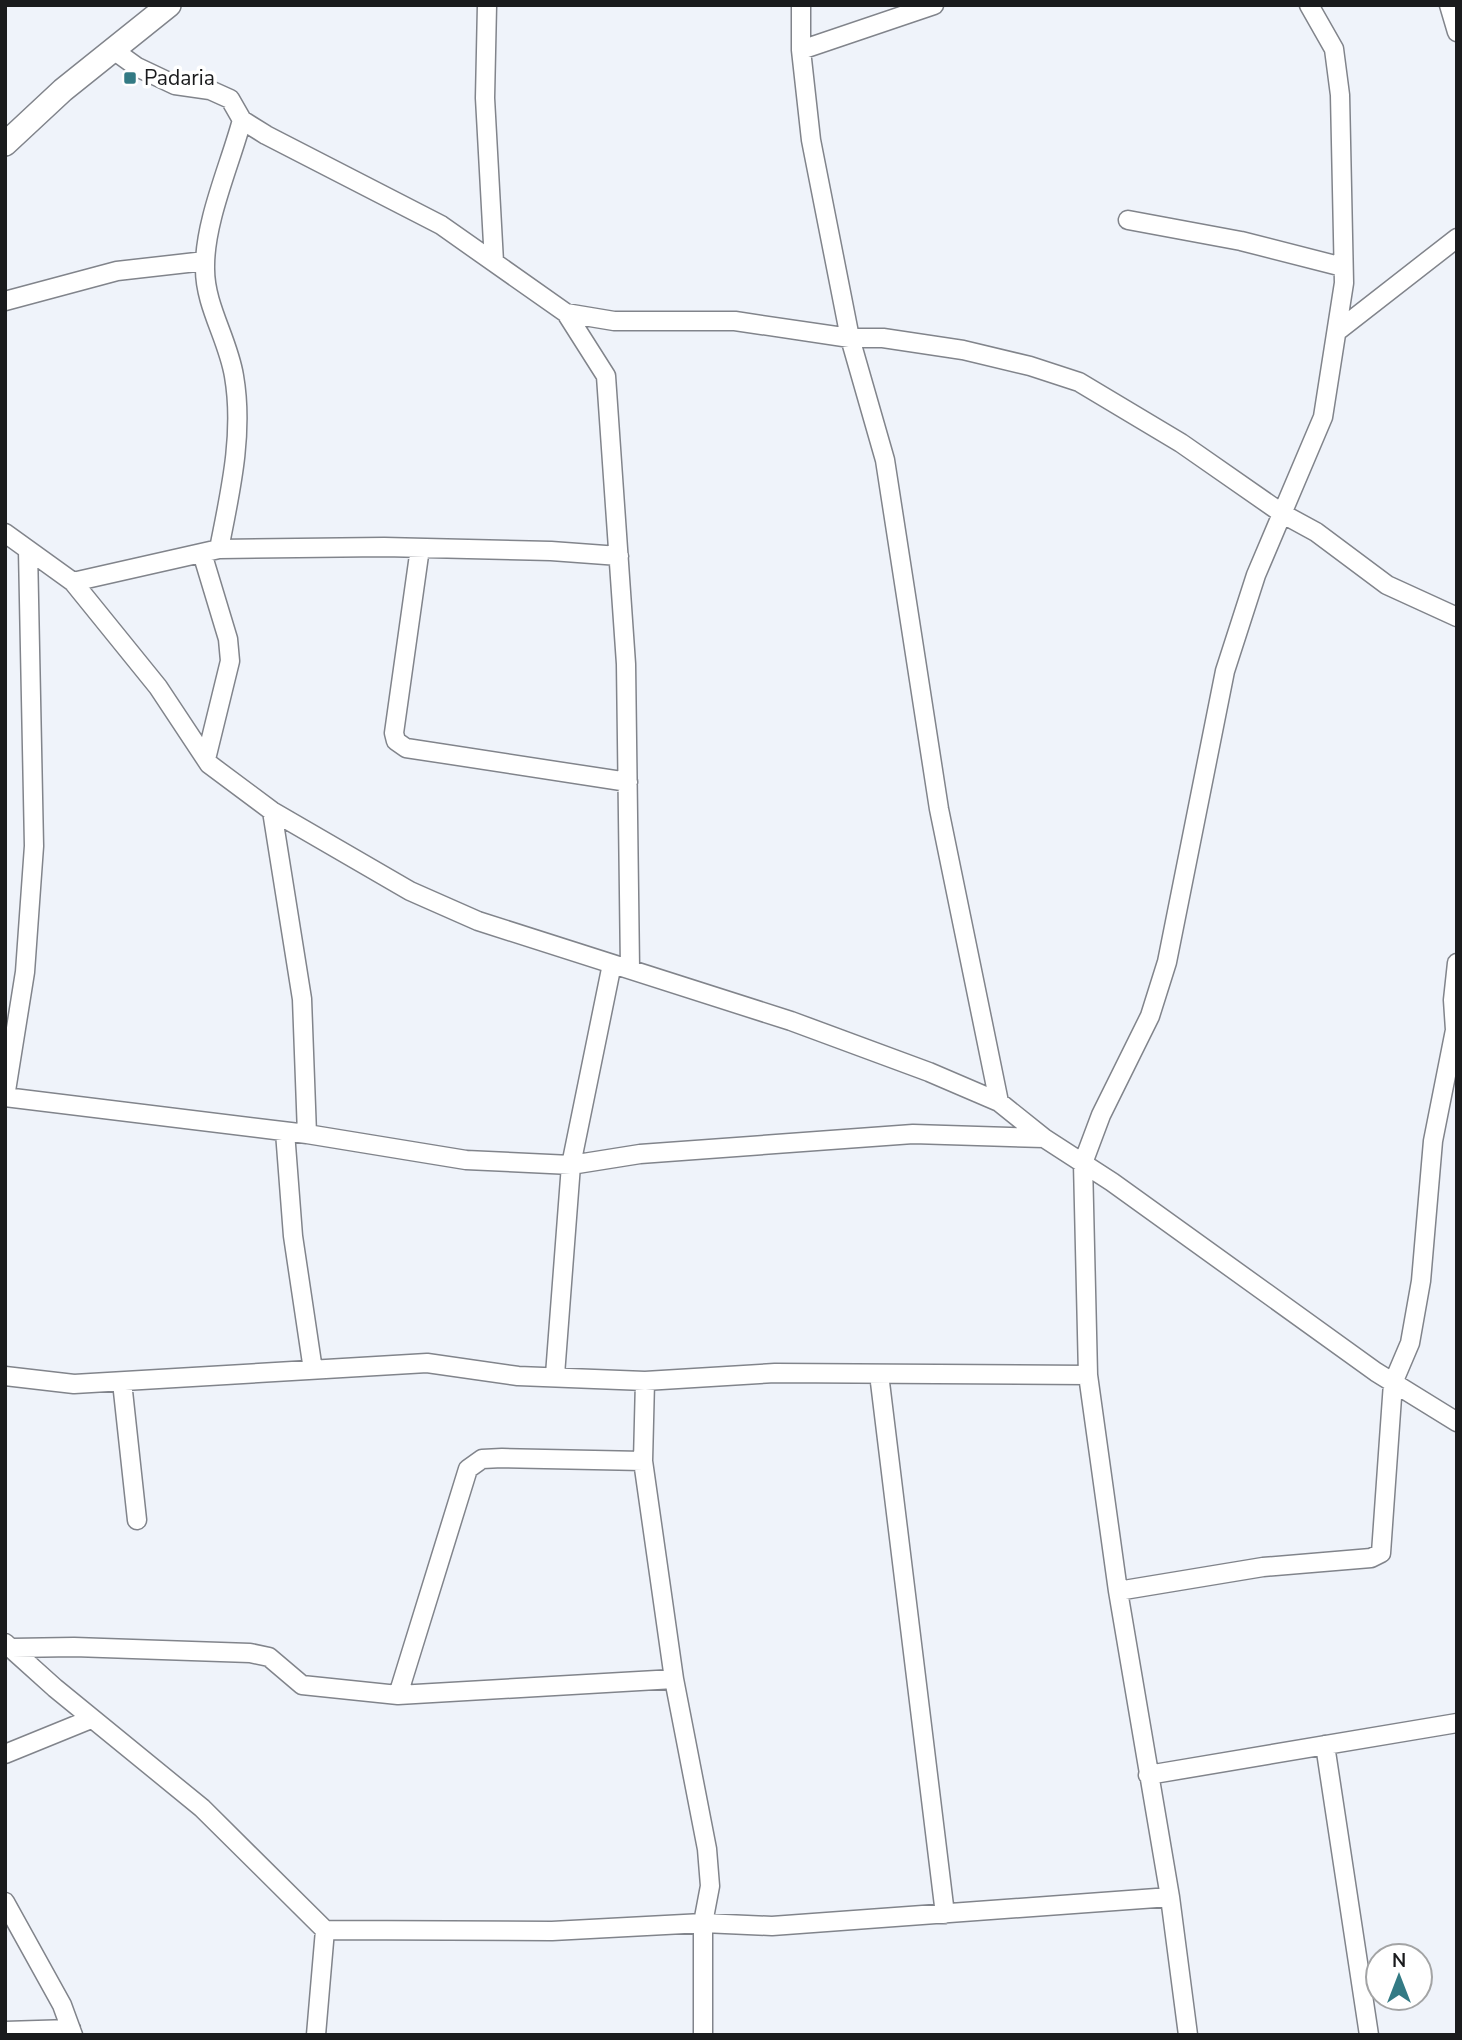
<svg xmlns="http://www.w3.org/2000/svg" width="1462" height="2040" font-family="'Nunito Sans',sans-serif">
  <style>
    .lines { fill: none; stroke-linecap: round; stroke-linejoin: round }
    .minor-casing { stroke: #81848b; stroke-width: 21 }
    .tertiary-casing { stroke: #81848b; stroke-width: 26 }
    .minor { stroke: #fff; stroke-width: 18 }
    .tertiary { stroke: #fff; stroke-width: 23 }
    .poi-dot { fill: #337a84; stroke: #fff; stroke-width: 2.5 }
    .labels { text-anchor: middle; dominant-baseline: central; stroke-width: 7; stroke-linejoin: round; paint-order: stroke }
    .poi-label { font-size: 21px; fill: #1a1b1d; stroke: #fff; text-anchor: start }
  </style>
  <rect width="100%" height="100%" fill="#eff3fa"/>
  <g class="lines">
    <defs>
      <path id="minor" d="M487,5L485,98L494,262
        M801,5V50L811,140L850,338L885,460L939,809L999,1102
        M1449,5L1457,32
        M112,49L137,67L175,85L210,90L230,99L242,120L266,135L441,225L566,313L614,321H735L850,338H883L963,350L1030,366L1079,382L1181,443L1283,514L1316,532L1387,585L1457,617
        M801,50L934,5
        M1128,220L1241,241L1343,267
        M5,301L117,271L205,261
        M566,313L606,376L626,664L630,968
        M1339,330L1457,238
        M5,533L73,582L158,687L209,764L272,811L410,891L478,921L791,1021L929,1072L999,1102L1044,1138L1112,1182L1376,1372L1457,1422
        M420,548L394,733L396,741L406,748L628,782
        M219,549C230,493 244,434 234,376C228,339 205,306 205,269C204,222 230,165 242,120
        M202,553L228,639L230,661L206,759
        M73,582L219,549L384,547L551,551L619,556
        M272,811L302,999L307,1134
        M5,1097L307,1134L466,1160L571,1165L640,1154L913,1134L1044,1138
        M5,1097L25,972L34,846L28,550
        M285,1132L293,1236L313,1370
        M879,1374L945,1914
        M555,1375L571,1165L612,964
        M5,1376L74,1384L427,1363L518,1376L645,1381L775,1373L1088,1375
        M645,1381L643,1461L674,1679L707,1849L710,1886L703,1923V2035
        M122,1382L137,1520
        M1118,1591L1263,1567L1371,1558L1381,1553L1393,1383L1410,1343L1421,1281L1433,1141L1455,1030L1453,1000L1457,963
        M5,1643L55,1688L202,1808L325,1930L552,1931L703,1923L772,1926L1170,1897
        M12,1648L74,1647L250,1653L269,1657L302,1685L398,1695L674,1679
        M398,1695L468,1469L482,1459L502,1458L643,1461
        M1325,1745L1369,2035
        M5,1754L91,1719
        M1148,1775L1457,1723
        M5,1902L62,2005L73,2035
        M5,2031L71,2029
        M316,2035L325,1930
        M1188,2035L1170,1897L1118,1591L1088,1375L1083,1163L1101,1115L1150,1016L1167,962L1225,671L1256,575L1323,417L1344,283L1340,95L1334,49L1309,5"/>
      <path id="tertiary" d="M5,144L63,90L169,5"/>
    </defs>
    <use href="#minor" class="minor-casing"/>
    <use href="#tertiary" class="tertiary-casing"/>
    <use href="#minor" class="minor"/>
    <use href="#tertiary" class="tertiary"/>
  </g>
  <rect class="poi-dot" x="123" y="71" width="14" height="14" rx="3.5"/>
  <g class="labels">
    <g class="poi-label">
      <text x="144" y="78">Padaria</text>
    </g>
  </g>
  <rect width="1462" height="2040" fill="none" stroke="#1a1b1d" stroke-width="14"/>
  <g transform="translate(1399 1977)"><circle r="33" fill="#ffffff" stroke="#a3a4a5" stroke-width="2"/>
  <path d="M0-5L12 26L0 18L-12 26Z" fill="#337a84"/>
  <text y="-10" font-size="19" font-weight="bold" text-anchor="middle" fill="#1a1b1d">N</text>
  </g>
</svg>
